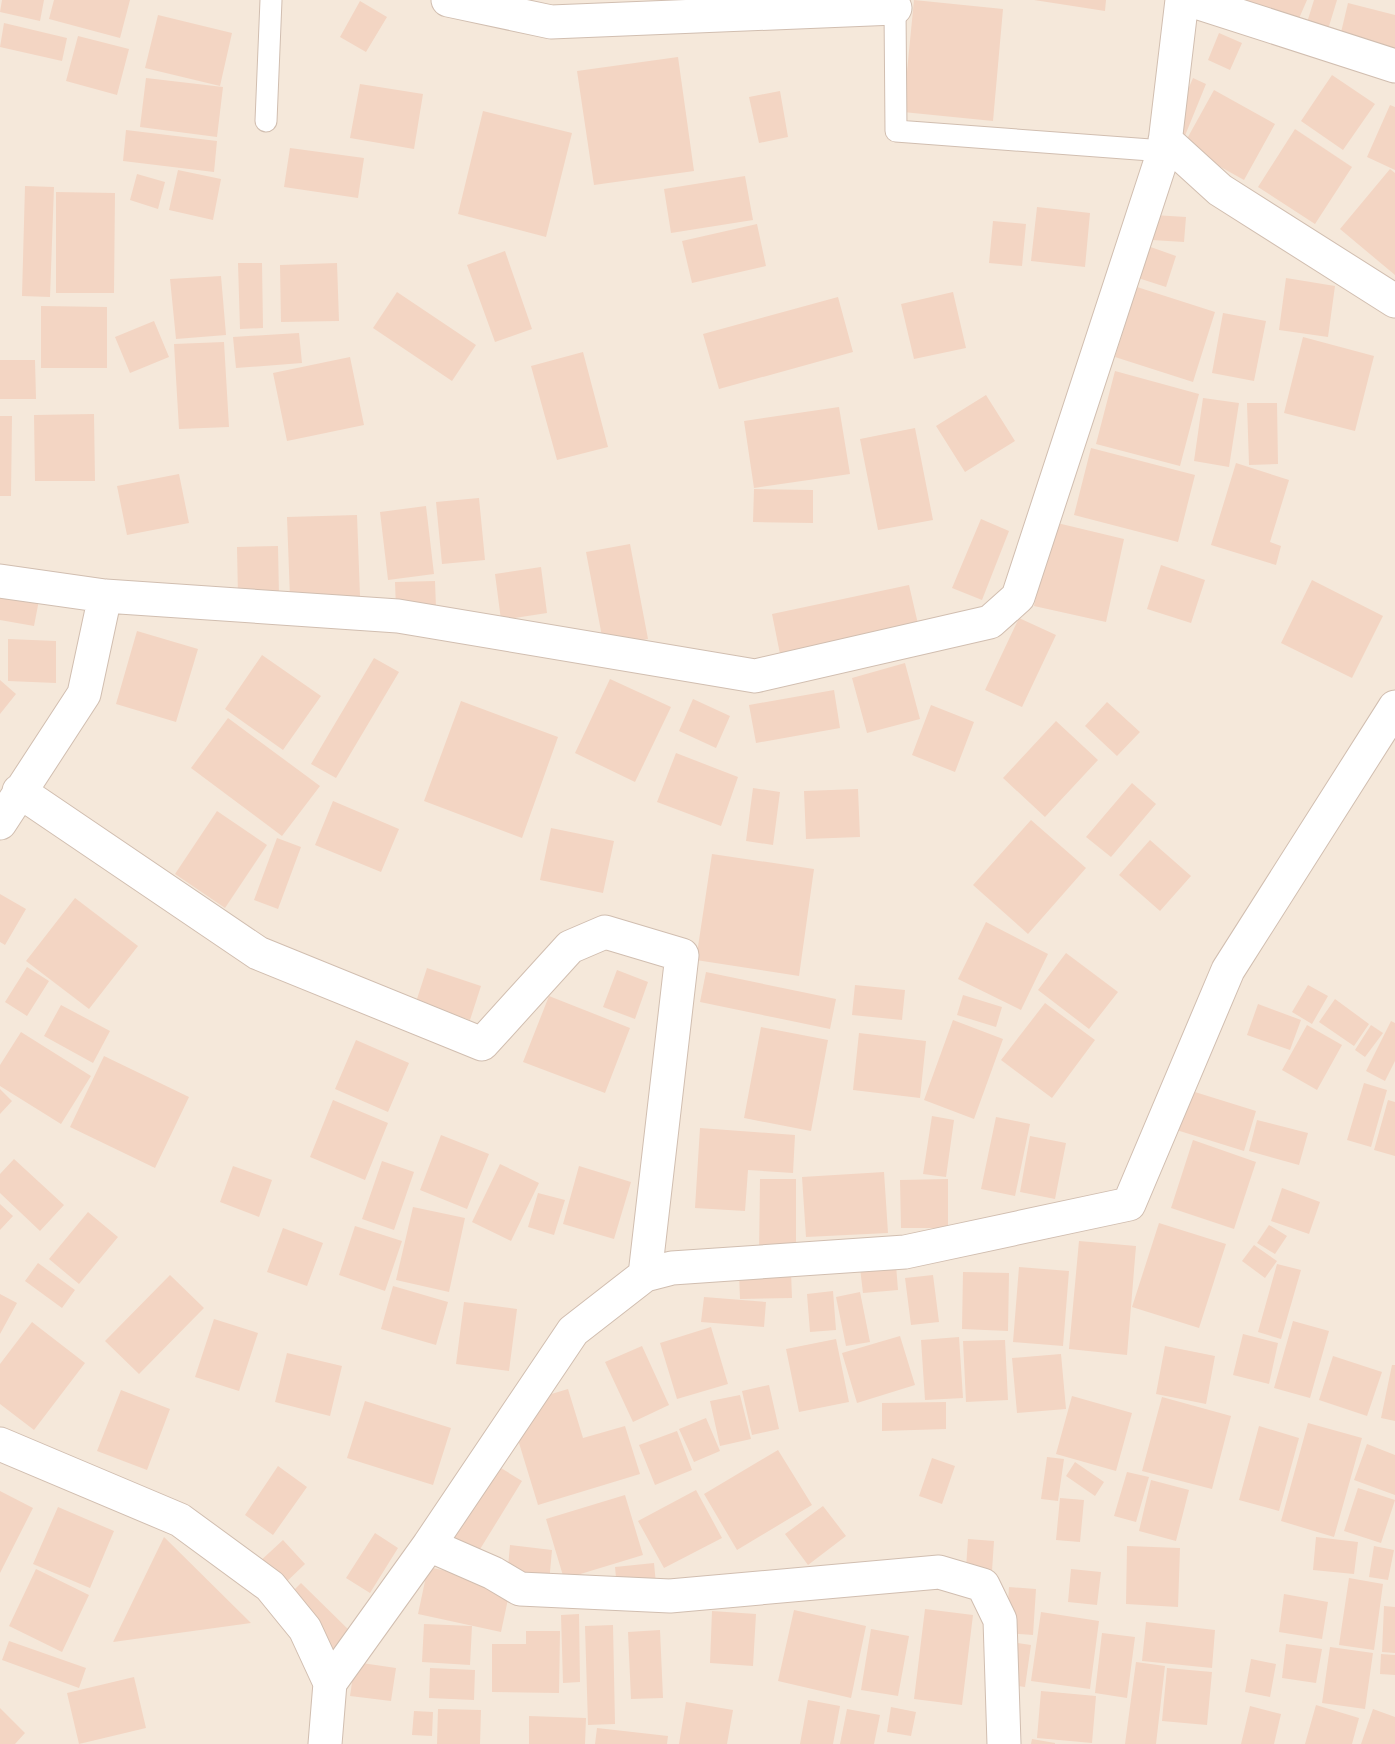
<svg xmlns="http://www.w3.org/2000/svg" width="1395" height="1744" font-family="'Roboto Condensed',sans-serif">
  <style>
    .residential { fill: #f5e8da }
    .building { fill: #f3d5c3 }
    .lines { fill: none; stroke-linecap: round; stroke-linejoin: round }
    .lane-casing { stroke: #d1beb0; stroke-width: 23 }
    .street-casing { stroke: #d1beb0; stroke-width: 35 }
    .lane { stroke: #fff; stroke-width: 21 }
    .street { stroke: #fff; stroke-width: 33 }
  </style>
  <rect width="100%" height="100%" fill="#fdf6ec"/>
  <path class="residential" d="M0,0H1395V1744H0Z"/>
  <path class="building" d="M2,0H44L40,21L0,12Z
    M54,0H130L120,38L49,19Z
    M914,0L1003,9L993,121L903,112Z
    M1034,0H1106L1105,11Z
    M1246,0H1307L1297,23Z
    M1314,0H1337L1326,36L1305,29Z
    M360,1L387,17L366,52L340,37Z
    M1348,3L1395,15V59L1338,45Z
    M158,15L232,33L220,86L145,68Z
    M4,23L67,38L62,61L0,47Z
    M1219,33L1242,43L1230,70L1208,60Z
    M78,36L129,49L117,95L66,81Z
    M678,57L694,171L594,185L577,71Z
    M1332,75L1375,104L1343,150L1301,121Z
    M146,78L223,87L217,137L140,127Z
    M1193,78L1206,84L1182,143L1168,136Z
    M360,84L423,94L414,149L350,138Z
    M1214,90L1275,124L1244,180L1183,146Z
    M780,91L788,137L759,143L749,97Z
    M1390,105L1395,107V170L1367,157Z
    M483,111L572,133L546,237L458,214Z
    M1295,129L1352,167L1315,224L1258,187Z
    M126,130L217,141L214,172L123,161Z
    M290,148L364,158L358,198L284,187Z
    M1390,169L1395,173V275L1340,229Z
    M178,170L221,179L213,220L169,210Z
    M137,174L165,182L158,209L130,200Z
    M745,176L753,220L671,233L664,189Z
    M25,186L54,187L50,297L22,296Z
    M56,192L115,193L114,293H56Z
    M1037,207L1090,213L1085,267L1031,261Z
    M1154,215L1186,217L1184,242L1152,240Z
    M993,221L1026,224L1022,266L989,263Z
    M757,224L766,266L692,283L682,241Z
    M1145,245L1176,256L1166,287L1135,277Z
    M505,251L532,329L495,342L467,265Z
    M238,263H262L263,328L240,329Z
    M337,263L339,321L281,322L280,265Z
    M221,276L226,335L176,339L170,279Z
    M1286,278L1335,286L1328,337L1279,330Z
    M1137,287L1215,312L1193,382L1115,357Z
    M397,292L476,345L452,381L373,328Z
    M953,292L966,348L914,359L901,304Z
    M838,297L853,352L719,389L703,334Z
    M41,306L107,307V368H41Z
    M1223,313L1266,321L1254,381L1212,373Z
    M154,321L169,357L130,373L115,337Z
    M299,333L302,363L236,368L233,337Z
    M1303,337L1374,356L1355,431L1284,413Z
    M224,342L229,427L179,429L174,344Z
    M583,352L608,447L557,460L531,366Z
    M350,357L364,425L287,441L273,373Z
    M0,360H35L36,399H0Z
    M1115,371L1199,394L1180,466L1096,444Z
    M986,395L1015,441L965,472L936,426Z
    M1203,398L1239,403L1229,467L1194,461Z
    M1247,403H1277L1278,464L1249,465Z
    M839,407L850,474L754,488L744,421Z
    M94,414L95,481H35L34,415Z
    M0,416H12L11,496H0Z
    M915,428L933,520L878,530L860,439Z
    M1091,448L1195,475L1178,542L1074,515Z
    M1236,463L1289,480L1270,542L1281,546L1276,565L1211,545Z
    M179,474L189,523L127,535L117,486Z
    M754,489L813,490V523L753,522Z
    M479,498L485,560L442,564L436,502Z
    M426,506L434,574L388,580L380,512Z
    M357,515L360,596L290,598L287,517Z
    M981,519L1009,531L982,600L952,588Z
    M1053,522L1124,539L1106,622L1034,606Z
    M630,544L648,639L604,647L586,552Z
    M278,546L279,596L238,597L237,547Z
    M1161,565L1205,580L1191,623L1147,609Z
    M541,567L547,613L501,620L495,574Z
    M1312,580L1383,616L1352,678L1281,643Z
    M435,581L436,608L396,609L395,582Z
    M909,585L918,624L780,654L772,614Z
    M0,592L39,600L34,626L0,620Z
    M1019,618L1056,635L1022,707L985,690Z
    M137,631L198,649L176,722L116,704Z
    M8,639L56,641V683L8,681Z
    M262,655L321,696L283,750L225,709Z
    M374,658L399,672L336,778L311,764Z
    M905,663L920,719L867,733L852,678Z
    M610,679L671,707L635,782L575,753Z
    M0,680L16,694L0,714Z
    M834,690L840,728L756,743L749,705Z
    M693,699L730,716L716,748L679,731Z
    M461,701L558,737L522,838L424,801Z
    M1107,702L1140,732L1117,756L1085,726Z
    M931,705L974,722L955,772L912,755Z
    M228,718L320,786L282,836L191,768Z
    M1056,721L1098,760L1045,817L1003,778Z
    M676,753L738,777L721,826L657,802Z
    M1132,783L1156,804L1111,857L1086,837Z
    M753,788L780,792L773,845L746,841Z
    M858,789L860,837L806,839L804,791Z
    M333,801L399,829L381,872L315,845Z
    M217,811L267,845L225,908L175,874Z
    M1031,820L1086,868L1028,934L973,885Z
    M551,828L614,841L603,893L540,880Z
    M277,838L301,847L278,909L254,900Z
    M1150,840L1191,876L1160,911L1119,875Z
    M712,854L814,869L799,976L696,960Z
    M0,894L26,909L5,945L0,942Z
    M75,898L138,946L89,1009L26,961Z
    M986,922L1048,954L1021,1010L958,979Z
    M1066,953L1118,992L1089,1029L1038,990Z
    M27,967L49,981L27,1016L5,1002Z
    M427,968L481,986L470,1020L416,1002Z
    M617,970L648,982L635,1019L603,1007Z
    M706,972L836,999L830,1029L700,1002Z
    M855,985L905,990L902,1020L852,1015Z
    M1308,985L1328,996L1312,1024L1292,1012Z
    M963,995L1002,1007L996,1027L957,1015Z
    M549,996L630,1028L605,1093L523,1062Z
    M1335,999L1369,1024L1354,1046L1319,1022Z
    M1045,1003L1095,1040L1052,1098L1001,1060Z
    M1258,1004L1301,1020L1290,1050L1247,1035Z
    M61,1005L110,1031L93,1063L44,1036Z
    M953,1020L1003,1039L974,1119L924,1100Z
    M1391,1021L1395,1023V1061L1385,1081L1366,1071Z
    M1307,1025L1342,1045L1317,1090L1282,1070Z
    M1371,1025L1383,1033L1365,1057L1355,1050Z
    M761,1027L828,1040L811,1131L744,1118Z
    M21,1032L91,1076L61,1124L0,1086V1065Z
    M859,1033L926,1041L920,1098L853,1090Z
    M356,1040L409,1063L388,1112L335,1089Z
    M104,1056L189,1097L155,1168L70,1127Z
    M1364,1083L1387,1090L1371,1147L1347,1140Z
    M1182,1088L1256,1111L1244,1151L1170,1128Z
    M0,1089L12,1101L0,1114Z
    M333,1100L388,1123L365,1180L310,1157Z
    M1388,1100L1395,1102V1156L1374,1150Z
    M932,1116L954,1120L946,1177L923,1174Z
    M996,1117L1030,1124L1015,1196L981,1189Z
    M1257,1120L1308,1133L1299,1165L1249,1151Z
    M700,1128L795,1135L793,1173L748,1170L745,1211L695,1208Z
    M441,1135L489,1154L467,1209L420,1190Z
    M1030,1136L1066,1143L1055,1199L1020,1192Z
    M1193,1140L1256,1162L1234,1229L1171,1208Z
    M14,1159L64,1205L40,1231L0,1193V1174Z
    M382,1161L414,1172L394,1230L362,1219Z
    M500,1164L539,1183L511,1241L472,1222Z
    M233,1166L272,1180L259,1217L220,1202Z
    M579,1166L631,1182L614,1239L563,1224Z
    M884,1172L888,1233L806,1237L802,1177Z
    M760,1179H796V1254H759Z
    M948,1179V1228H901L900,1180Z
    M1282,1188L1320,1202L1309,1234L1271,1221Z
    M538,1193L565,1200L554,1235L528,1227Z
    M0,1204L13,1216L0,1230Z
    M413,1207L465,1218L449,1292L396,1280Z
    M88,1212L118,1237L79,1284L49,1259Z
    M1159,1223L1226,1244L1199,1328L1132,1307Z
    M1269,1225L1287,1236L1275,1254L1257,1243Z
    M355,1226L402,1241L385,1291L339,1275Z
    M283,1228L323,1243L307,1286L267,1272Z
    M1079,1241L1136,1246L1127,1355L1069,1349Z
    M1254,1245L1277,1261L1265,1278L1242,1261Z
    M38,1263L75,1290L62,1308L25,1281Z
    M1277,1264L1301,1270L1281,1339L1258,1332Z
    M896,1265L898,1290L863,1293L860,1268Z
    M1019,1267L1069,1271L1063,1346L1013,1342Z
    M791,1272L792,1298L740,1299L739,1273Z
    M963,1272L1009,1273L1008,1331L962,1329Z
    M170,1275L204,1308L139,1374L105,1341Z
    M933,1275L939,1322L911,1325L905,1278Z
    M393,1286L448,1302L436,1345L381,1329Z
    M833,1291L836,1330L810,1332L807,1294Z
    M860,1292L870,1342L846,1346L836,1297Z
    M0,1294L17,1303L0,1334Z
    M704,1297L766,1302L764,1327L701,1322Z
    M464,1302L517,1309L509,1371L456,1364Z
    M214,1319L258,1333L239,1391L195,1377Z
    M1293,1321L1329,1331L1310,1398L1274,1388Z
    M32,1322L85,1363L34,1430L0,1404V1364Z
    M711,1327L728,1384L677,1399L660,1343Z
    M1243,1334L1278,1343L1269,1384L1233,1375Z
    M900,1336L915,1385L857,1403L842,1353Z
    M959,1337L963,1398L925,1400L921,1340Z
    M836,1339L849,1402L799,1412L786,1349Z
    M1005,1340L1008,1400L966,1402L963,1341Z
    M642,1346L669,1405L633,1422L605,1362Z
    M1165,1346L1215,1356L1206,1404L1156,1394Z
    M287,1353L342,1366L330,1416L275,1402Z
    M1061,1354L1066,1409L1017,1413L1012,1358Z
    M1333,1356L1382,1372L1367,1416L1319,1400Z
    M1392,1365H1395V1421L1381,1418Z
    M769,1385L779,1429L752,1435L742,1391Z
    M568,1389L583,1438L625,1426L640,1474L538,1505L508,1407Z
    M121,1390L170,1409L147,1470L97,1451Z
    M740,1395L751,1439L720,1446L710,1401Z
    M1072,1396L1132,1413L1116,1471L1056,1454Z
    M1162,1397L1231,1416L1212,1489L1142,1471Z
    M365,1401L451,1428L433,1485L347,1458Z
    M946,1402V1429L882,1431V1403Z
    M706,1418L720,1451L694,1462L679,1429Z
    M1308,1423L1362,1438L1334,1537L1281,1521Z
    M1259,1426L1299,1438L1279,1511L1239,1500Z
    M677,1431L692,1470L655,1485L639,1445Z
    M1367,1444L1395,1455V1495L1354,1480Z
    M778,1450L812,1505L737,1550L704,1494Z
    M1047,1457L1064,1459L1058,1501L1041,1499Z
    M932,1458L955,1466L942,1504L919,1496Z
    M1075,1462L1104,1482L1095,1496L1066,1476Z
    M496,1465L522,1481L474,1559L448,1543Z
    M278,1466L307,1487L273,1535L245,1515Z
    M1127,1472L1149,1477L1136,1522L1114,1516Z
    M1151,1480L1189,1490L1176,1541L1139,1531Z
    M1358,1488L1395,1500L1381,1543L1344,1531Z
    M696,1490L722,1538L664,1568L638,1521Z
    M0,1491L33,1508L0,1573Z
    M625,1495L643,1555L564,1579L546,1519Z
    M1060,1498L1084,1500L1080,1542L1056,1540Z
    M823,1506L846,1536L808,1565L785,1534Z
    M58,1507L114,1531L90,1588L33,1564Z
    M375,1533L398,1548L370,1593L346,1578Z
    M164,1537L251,1623L113,1642Z
    M1316,1537L1358,1542L1354,1574L1313,1570Z
    M968,1539L994,1541L992,1571L966,1568Z
    M283,1540L305,1564L280,1588L257,1564Z
    M510,1545L552,1550L549,1583L507,1578Z
    M1127,1546L1180,1548L1178,1607L1126,1604Z
    M1374,1546L1394,1550L1388,1580L1369,1577Z
    M654,1563L656,1584L617,1588L615,1567Z
    M428,1567L511,1585L501,1632L418,1614Z
    M36,1569L89,1595L62,1652L9,1626Z
    M1071,1569L1101,1572L1097,1605L1068,1602Z
    M1349,1578L1383,1584L1374,1650L1339,1645Z
    M301,1583L353,1634L336,1651L284,1600Z
    M1009,1587L1036,1589L1033,1635L1006,1633Z
    M1284,1594L1328,1602L1322,1639L1279,1632Z
    M1384,1606L1395,1607V1653L1382,1652Z
    M925,1609L973,1615L962,1705L914,1699Z
    M794,1610L866,1626L851,1698L778,1681Z
    M712,1611L756,1614L753,1666L710,1663Z
    M1041,1612L1099,1621L1090,1689L1031,1681Z
    M579,1614L580,1682L563,1683L561,1615Z
    M1146,1622L1215,1630L1212,1668L1142,1661Z
    M424,1624L472,1626L470,1665L422,1662Z
    M613,1625L615,1724L588,1725L585,1626Z
    M871,1629L909,1636L898,1696L861,1690Z
    M660,1630L663,1698L631,1699L628,1632Z
    M526,1631H560L559,1693L492,1692V1644H526Z
    M1102,1633L1135,1637L1127,1698L1095,1693Z
    M9,1641L86,1668L79,1688L2,1660Z
    M1010,1642L1031,1645L1025,1687L1004,1684Z
    M1286,1644L1322,1649L1316,1683L1282,1678Z
    M1330,1647L1373,1653L1365,1709L1322,1703Z
    M1381,1654L1395,1655V1675L1380,1674Z
    M1251,1659L1276,1664L1270,1697L1245,1692Z
    M355,1662L396,1668L391,1701L350,1696Z
    M1136,1662L1165,1666L1156,1744H1125Z
    M430,1668L475,1670L474,1700L429,1698Z
    M1167,1668L1212,1672L1207,1725L1162,1721Z
    M134,1677L146,1728L79,1744L67,1693Z
    M1041,1691L1096,1696L1092,1743L1037,1738Z
    M808,1700L840,1706L833,1744H800Z
    M686,1702L733,1710L727,1744H679Z
    M1316,1705L1359,1718L1352,1744H1305Z
    M1250,1706L1281,1714L1274,1744H1241Z
    M891,1707L916,1712L911,1736L887,1732Z
    M0,1708L25,1733L15,1744H0Z
    M438,1709L481,1710L480,1744H437Z
    M847,1709L880,1715L874,1744H840Z
    M1373,1709L1395,1717V1744H1361Z
    M414,1711L433,1712L432,1736L412,1735Z
    M529,1716L586,1718L585,1744H529Z
    M597,1728L668,1736L667,1744H595Z
    M1032,1739L1055,1743V1744H1031Z"/>
  <g class="lines">
    <defs>
      <path id="lane" d="M895,8L896,131L1164,151
        M266,121L271,0"/>
      <path id="street" d="M448,0L551,22L895,8
        M1190,0L1395,66
        M1165,140L1220,190L1395,301
        M0,581L105,596L398,616L755,676L990,622L1018,597L1164,151L1182,0
        M19,791L258,953L482,1044L570,947L605,932L682,955L645,1275
        M0,823L84,694L105,596
        M0,1444L180,1520L270,1586L305,1629L330,1683L325,1744
        M429,1545L493,1573L520,1589L670,1596L939,1572L983,1585L1000,1620L1004,1744
        M330,1683L429,1545L573,1331L645,1275L672,1268L905,1252L1129,1204L1228,970L1395,707"/>
    </defs>
    <use href="#lane" class="lane-casing"/>
    <use href="#street" class="street-casing"/>
    <use href="#lane" class="lane"/>
    <use href="#street" class="street"/>
  </g>
</svg>
